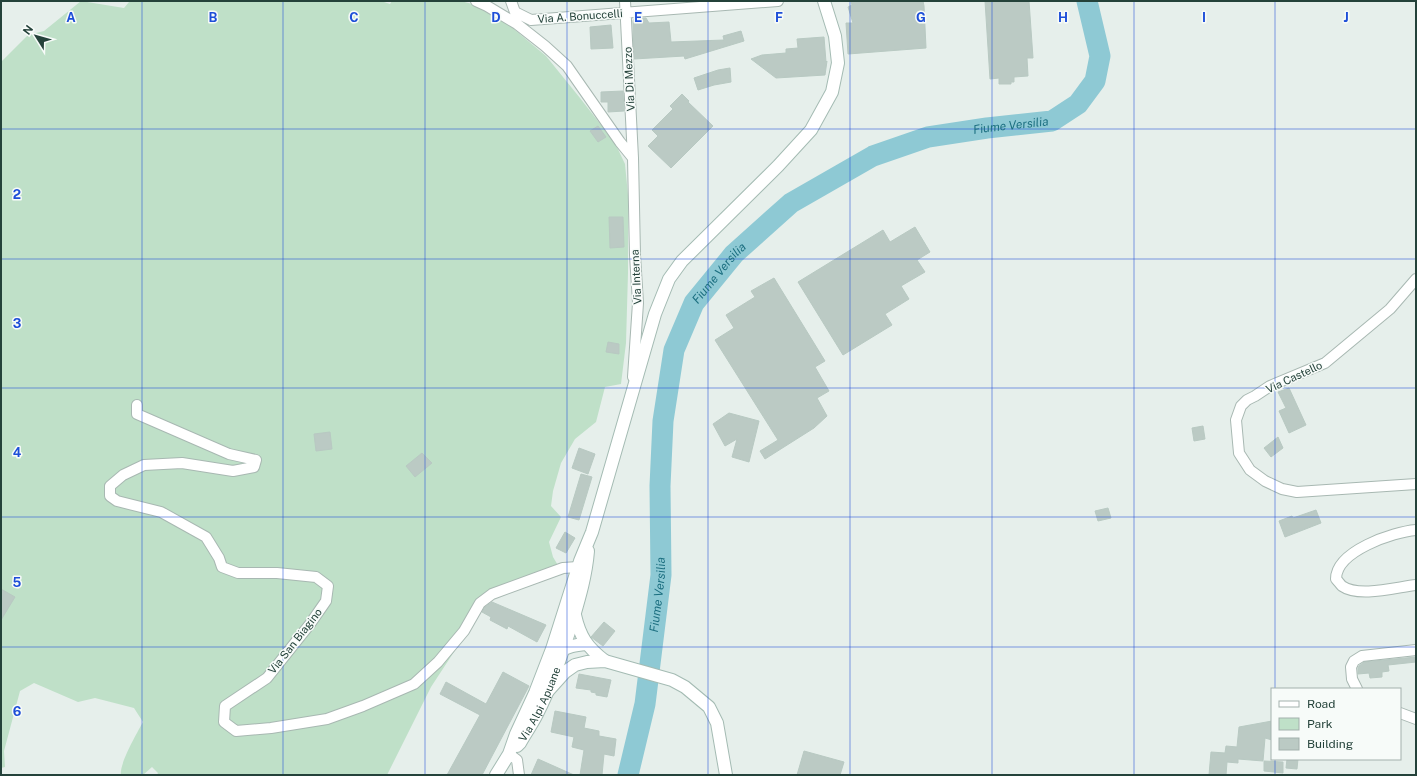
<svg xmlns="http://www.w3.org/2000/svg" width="1417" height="776" font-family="'Public Sans',sans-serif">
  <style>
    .green { fill: #bfe0c8 }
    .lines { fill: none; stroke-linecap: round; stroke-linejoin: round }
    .river { stroke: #8ec9d4; stroke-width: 21 }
    .building { fill: #bbcac4; stroke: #b8c9c2 }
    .street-casing { stroke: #a8b8b2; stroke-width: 12 }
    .secondary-casing { stroke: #a4bbb3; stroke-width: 14 }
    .street { stroke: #fff; stroke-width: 10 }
    .secondary { stroke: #fff; stroke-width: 12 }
    .grid { fill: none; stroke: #1d4ed8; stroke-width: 1; stroke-opacity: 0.55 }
    .labels { text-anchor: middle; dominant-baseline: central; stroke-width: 3; stroke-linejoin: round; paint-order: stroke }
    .street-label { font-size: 11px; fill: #24423a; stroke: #f7fbf9 }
    .water-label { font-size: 12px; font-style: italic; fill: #1c6f80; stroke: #f7fbf9 }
    .grid-label { font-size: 13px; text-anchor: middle; font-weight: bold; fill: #1d4ed8; stroke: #f7fbf9; stroke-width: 3; stroke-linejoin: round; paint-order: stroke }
  </style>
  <rect width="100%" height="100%" fill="#e6efeb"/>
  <path class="green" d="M81,1L124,8L129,2L137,1H381L390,4L392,1H461L472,4L509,25L546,56L580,98L615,143L625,164L628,195V273L626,343L621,384L605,387L596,422L575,439L561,463L553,491L551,506L561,517L549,542L553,557L562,572L488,600L431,687L387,775H157L158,773L152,767L143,775H121C119,764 137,733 143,722L134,708L95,698L78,702L34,683L20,691L4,751L5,767L1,768V62L28,35L44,31Z"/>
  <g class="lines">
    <path class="river" id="s1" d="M628,775L645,704L661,575L660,486L663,421L674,350L694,303L734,254L791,203L873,156L928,137L987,128L1052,121L1078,104L1095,81L1100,56L1087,1"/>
  </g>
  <path class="building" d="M851,1H923L924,6L926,48L848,54L846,23H853L848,7L852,5Z
    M985,1H1029L1033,58H1027L1028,76L1014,77V82H1011V84H999V78L990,79Z
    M646,18L649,23L669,22L671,42L724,40L723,36L741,31L744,41L685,59L684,56L634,59L633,21L634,19Z
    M611,25L613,48L591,49L590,27Z
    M824,37L826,62L827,61L825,75L776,78L751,59L762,55L786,53V49L798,48L797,39Z
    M730,68L731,82L714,85L698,90L694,78L718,70Z
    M623,91L624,111L608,112V102H601V92Z
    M682,94L689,101L688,102L713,126L671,168L648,146L658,136L652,130L673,109L670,106Z
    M598,126L606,137L598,142L590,131Z
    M609,217H623L624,247L610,248Z
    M915,227L930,252L917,260L925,272L901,286L909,299L885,314L892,325L843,355L798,282L883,230L890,242Z
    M774,278L825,361L815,367L829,391L817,398L827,416L814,428L765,459L760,451L778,440L715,340L734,328L726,315L755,297L751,291Z
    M608,342L619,344V354L606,352Z
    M1289,388L1306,425L1289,433L1279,411L1286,408L1278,392Z
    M729,413L759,421L749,462L732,457L737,439L725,446L713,424Z
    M1203,426L1205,439L1194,441L1192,428Z
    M330,432L332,449L316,451L314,434Z
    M1278,437L1283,448L1271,457L1264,448Z
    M579,448L595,454L588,474L572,468Z
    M422,453L432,463L415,477L406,466Z
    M581,474L592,477L579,520L568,517Z
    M1108,508L1111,518L1098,521L1095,511Z
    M1316,510L1321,523L1285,537L1279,521L1292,516L1293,518Z
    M565,532L575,538L566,553L556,548Z
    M1,589L15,597L1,620Z
    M492,602L546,625L537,642L508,626L507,629L490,620L491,617L482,612L485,607Z
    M604,622L615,631L603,646L591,637Z
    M1416,657V662L1388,665L1389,671L1382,672V677L1370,678L1369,673L1358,674V668L1359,666L1364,662Z
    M503,672L529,686L482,775H447L480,715L440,694L446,682L486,704Z
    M579,674L611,680L607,697L596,695V693L591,692V690L576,688Z
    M555,711L586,717L584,728L599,731V736L616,739L614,756L604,754L602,775H580L584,750L572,747L574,737L551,732Z
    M1272,721V740L1265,738L1263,761L1238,759V763L1227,762L1226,775H1209L1211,752L1225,753L1226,746L1237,747L1239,727Z
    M804,751L844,762L840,775H797Z
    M538,759L574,775H531Z
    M1287,759H1298L1297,769L1286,768Z
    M1264,761L1283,762V773L1264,771Z"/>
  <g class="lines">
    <defs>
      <path id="street" d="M476,1L487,6L517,24L545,46L567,66L620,142L633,158
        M511,1L515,12L531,20L778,1
        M625,1L633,158L635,255L638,303L633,377
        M1416,279L1390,309L1325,363L1270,386L1255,396L1247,400L1241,406L1236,420L1239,453L1250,470L1265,481L1282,489L1297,492L1416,484
        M137,405V414L229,454L256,460L254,467L233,471L182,463L144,465L123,475L110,486V496L117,501L161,512L206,537L219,558L222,567L238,573H277L316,577L328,586L326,601L310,624L267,678L225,706L224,722L236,731L271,728L327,719L363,706L414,684L438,662L464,631L480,603L492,594L563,568L578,567
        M1416,530C1393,532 1336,551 1336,579C1338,581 1340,584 1342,586C1359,598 1397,587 1416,585
        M1357,689L1352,679L1351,667L1354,661L1362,656L1416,650
        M1400,713L1416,719
        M509,754L517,760L519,775"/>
      <g id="secondary">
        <path d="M575,615C580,637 587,647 605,661"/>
        <path d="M559,652C567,646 576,645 586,644"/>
        <path d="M547,692L565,672L575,665L587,662L605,661L672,680L685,687L709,707L717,723L726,775"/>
        <path id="s2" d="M517,746L520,743C525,734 532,724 537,714C552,685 562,653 572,623C579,599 586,576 588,551"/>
        <path d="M496,775L509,754L516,734L535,693L552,649L580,561L592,532L655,314L669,279L682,261L778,166L811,130L832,92L838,63L835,36L824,1"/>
      </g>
    </defs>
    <use href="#street" class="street-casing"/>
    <use href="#secondary" class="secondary-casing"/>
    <use href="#street" class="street"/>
    <use href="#secondary" class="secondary"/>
  </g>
  <path class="grid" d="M142,1V775M283,1V775M425,1V775M567,1V775M708,1V775M850,1V775M992,1V775M1134,1V775M1275,1V689M1,129H1416M1,259H1416M1,388H1416M1,517H1416M1,647H1416M1275,759V775"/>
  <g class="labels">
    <g class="street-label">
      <text transform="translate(580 16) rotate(-4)">Via A. Bonuccelli</text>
      <text transform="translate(629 79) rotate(-93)">Via Di Mezzo</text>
      <text transform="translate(636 277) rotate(-93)">Via Interna</text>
      <text transform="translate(1294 377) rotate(-25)">Via Castello</text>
      <text transform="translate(295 641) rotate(-52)">Via San Biagino</text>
      <text stroke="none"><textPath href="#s2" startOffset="48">Via Alpi Apuane</textPath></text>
    </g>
    <g class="water-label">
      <text stroke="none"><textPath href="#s1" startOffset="856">Fiume Versilia</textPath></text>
      <text stroke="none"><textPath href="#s1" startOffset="519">Fiume Versilia</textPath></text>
      <text stroke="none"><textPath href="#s1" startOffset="183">Fiume Versilia</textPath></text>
    </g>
  </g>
  <g class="grid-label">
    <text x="71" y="22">A</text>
    <text x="213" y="22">B</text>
    <text x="354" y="22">C</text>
    <text x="496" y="22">D</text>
    <text x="638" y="22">E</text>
    <text x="779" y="22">F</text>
    <text x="921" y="22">G</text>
    <text x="1063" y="22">H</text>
    <text x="1204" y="22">I</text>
    <text x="1346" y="22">J</text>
    <text x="17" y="199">2</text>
    <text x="17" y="328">3</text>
    <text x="17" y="457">4</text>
    <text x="17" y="587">5</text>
    <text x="17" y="716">6</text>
  </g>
  <rect width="1417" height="776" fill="none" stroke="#24423a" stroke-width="4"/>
  <rect x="1271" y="688" width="130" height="72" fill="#f7fbf9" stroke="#a3b1ad"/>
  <rect x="1279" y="701" width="20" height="6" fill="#ffffff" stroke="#a3b1ad"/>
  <text x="1307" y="708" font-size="12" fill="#24423a">Road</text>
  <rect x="1279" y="718" width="20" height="12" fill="#bfe0c8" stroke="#a3b1ad"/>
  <text x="1307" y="728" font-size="12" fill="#24423a">Park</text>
  <rect x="1279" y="738" width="20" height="12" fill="#bbcac4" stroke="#a3b1ad"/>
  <text x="1307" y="748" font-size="12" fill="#24423a">Building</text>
  <g transform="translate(36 36) rotate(307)" stroke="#f7fbf9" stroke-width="3" paint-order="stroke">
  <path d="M0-3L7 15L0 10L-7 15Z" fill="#24423a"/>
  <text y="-6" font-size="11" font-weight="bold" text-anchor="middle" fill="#24423a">N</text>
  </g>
</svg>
